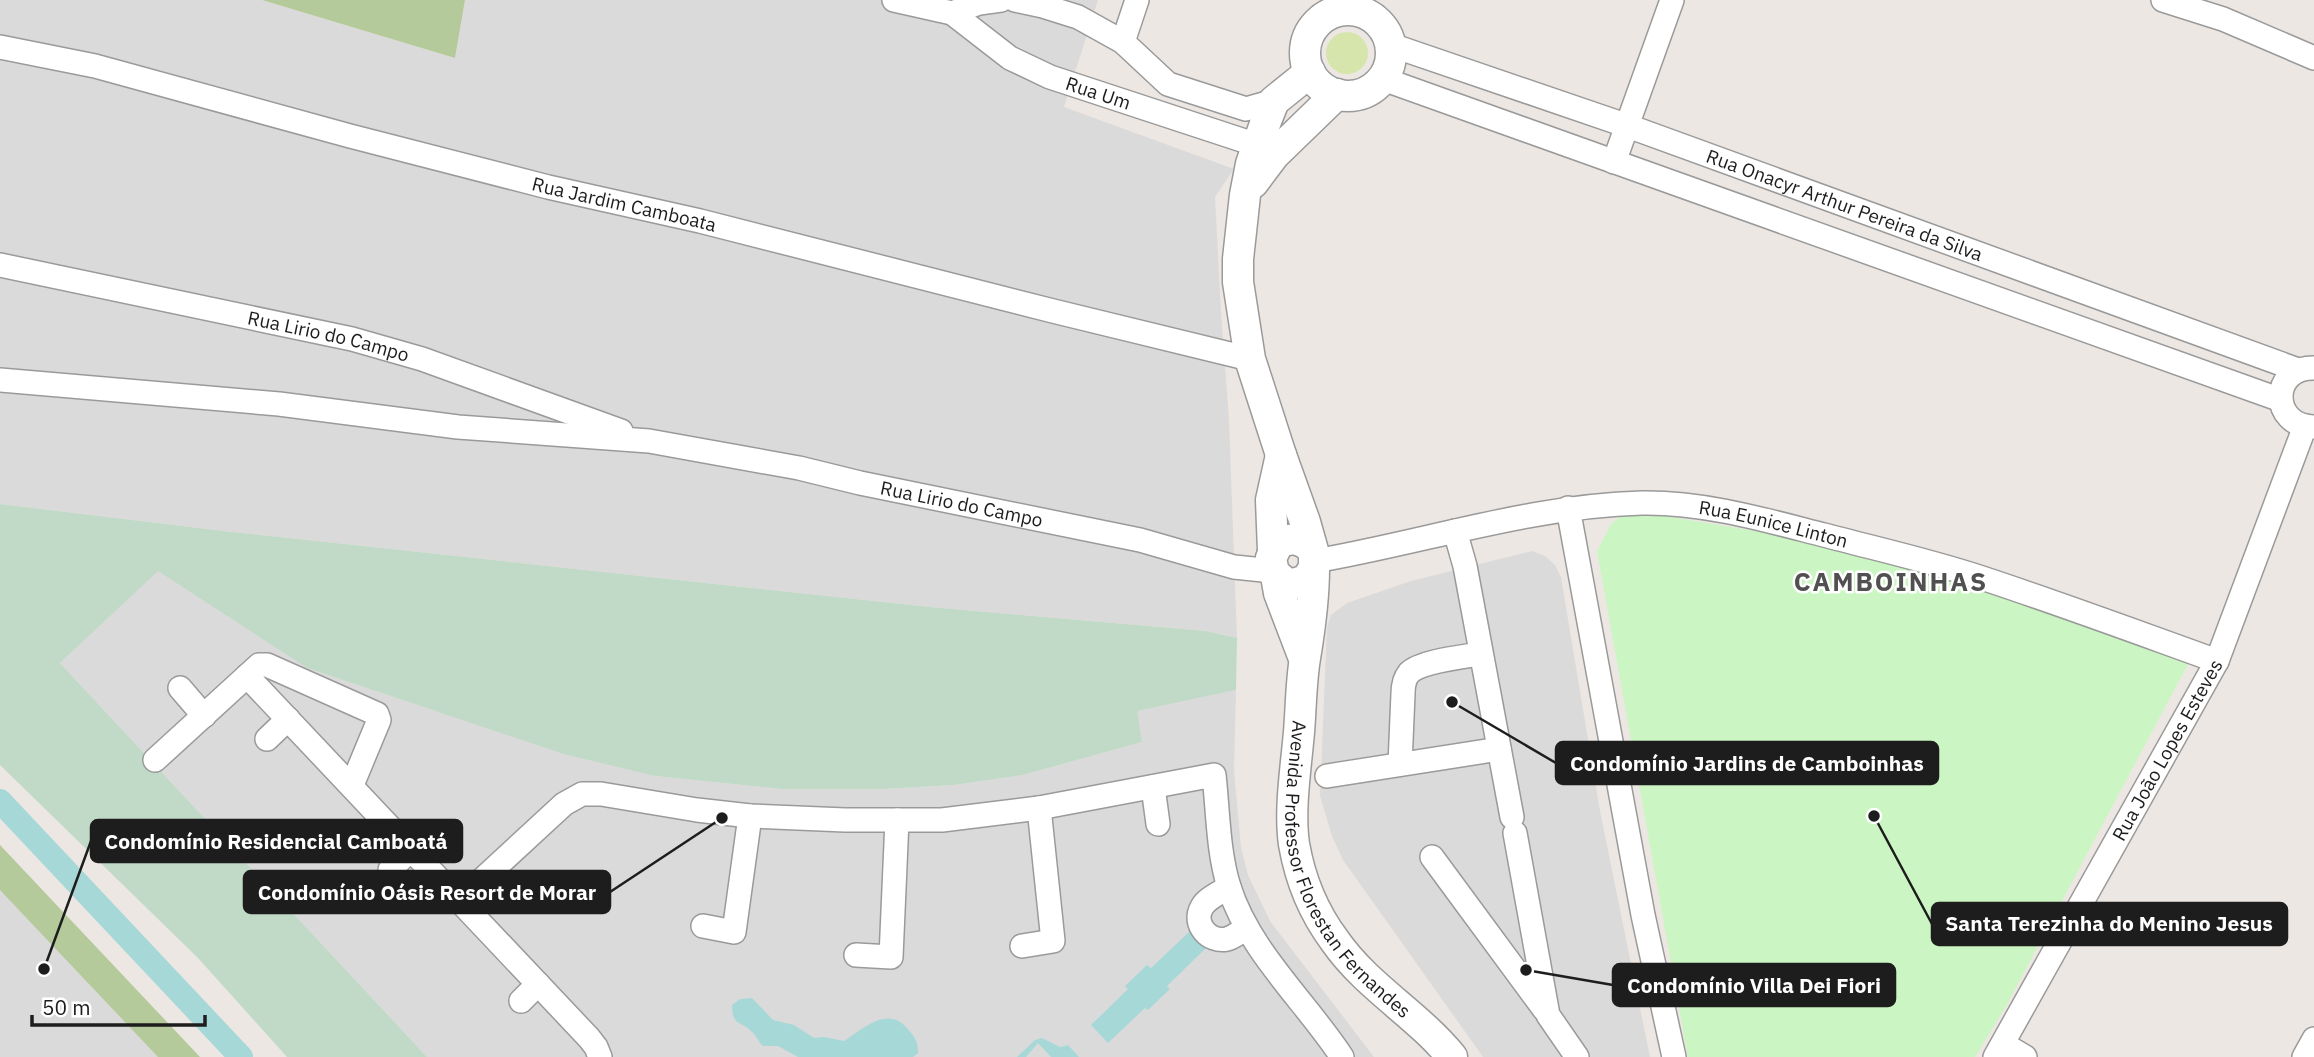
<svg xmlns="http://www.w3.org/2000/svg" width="2314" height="1057" font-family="'IBM Plex Sans',sans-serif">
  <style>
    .residential { fill: #dbdada }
    .grass { fill: #d6e5ac }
    .forest { fill: #b4ca9a }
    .wetland { fill: #c1dac8 }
    .park { fill: #cbf5c2 }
    .water { fill: #a6d8d7 }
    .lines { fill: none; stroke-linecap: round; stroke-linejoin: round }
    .canal { stroke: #a6d8d7; stroke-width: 24 }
    .minor-casing { stroke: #9a9a9a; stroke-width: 26 }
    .tertiary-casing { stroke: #9a9a9a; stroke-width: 33 }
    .minor { stroke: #fff; stroke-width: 23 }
    .tertiary { stroke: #fff; stroke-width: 30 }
    .labels { text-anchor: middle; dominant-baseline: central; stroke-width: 5; stroke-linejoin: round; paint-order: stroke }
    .street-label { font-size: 19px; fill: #1d1d1d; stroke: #fff }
    .district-label { font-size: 26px; font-weight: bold; letter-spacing: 2px; fill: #505050; stroke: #fff }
    .leader { fill: none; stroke: #1d1d1d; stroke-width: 2.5 }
    .callout-dot { fill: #1d1d1d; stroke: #fff; stroke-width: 2.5 }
    .callout { fill: #1d1d1d; stroke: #1d1d1d; stroke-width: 2.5 }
    .callout-label { font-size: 21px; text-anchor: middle; font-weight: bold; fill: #fff }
  </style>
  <rect width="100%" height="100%" fill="#ede7e3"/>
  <path class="residential" d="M0,0H262L455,58L465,0H1098L1064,107L1234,169L1215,197L1221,312L1229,420L1237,638L1206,631L930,607L232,532L0,504Z
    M1532,551L1545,556L1555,565L1561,577L1600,811L1650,1057H1483L1343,860L1332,836L1320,796L1327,627L1331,615L1347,603L1411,581Z
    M158,570L307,668L433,710L655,776L782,789H883L954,785L1023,775L1142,742L1136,711L1236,690L1234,770L1241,847L1248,875L1270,921L1374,1057H427L60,663Z
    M0,881L175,1057H0Z"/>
  <path class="grass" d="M1326 53a21 21 0 1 1 42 0a21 21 0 1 1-42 0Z"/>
  <path class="forest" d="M262,0H465L455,58Z
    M0,845L200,1057H158L0,890Z"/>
  <path class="wetland" d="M0,504L232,532L930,607L1206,631L1237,638L1236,690L1137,711L1142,742L1023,775L954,785L883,789H782L655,776L564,754L307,668L158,571L60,663L427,1057H287L198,958L0,765Z"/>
  <path class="park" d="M1628,510L1931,560L2195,651L2006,1006L1975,1057H1688L1597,551L1611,524Z"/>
  <path class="water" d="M1190,931L1206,948L1167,986L1170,989L1148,1010L1145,1008L1108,1043L1091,1025L1128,989L1125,986L1147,965L1151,968Z
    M752,998L773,1020L794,1025L814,1038L824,1037L844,1041C862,1029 888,1005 907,1028C915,1037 918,1041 918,1053L913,1057H798L778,1046H763C758,1042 757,1036 752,1032C741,1020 732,1027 732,1005L740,999Z
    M1042,1038L1060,1047L1068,1045L1079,1057H1051L1038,1043L1026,1057H1017L1035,1040Z"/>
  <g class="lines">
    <path class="canal" d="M0,801L241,1057"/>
    <defs>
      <g id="minor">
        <path id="s1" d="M894,0L952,13L1010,58L1050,77L1257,145"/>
        <path d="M1015,0L1043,6L1078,17L1123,42L1168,84L1246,109L1274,101"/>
        <path d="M2163,0L2223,19L2314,58"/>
        <path d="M952,13L979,3L1001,0"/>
        <path d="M1123,42L1137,0"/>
        <path id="s2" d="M1391,45L1628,126L2298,370"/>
        <path id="s3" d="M0,47L95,66L350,136L548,187L700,221L1053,311L1250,359"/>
        <path d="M1383,79L2281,400"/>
        <path d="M1614,162L1672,0"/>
        <path id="s4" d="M0,265L352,339L422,359L621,431"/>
        <path d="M2314,368C2270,367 2270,426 2314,427"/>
        <path id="s5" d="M0,380L279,404L458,427L649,441L799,468L860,483L1140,540L1234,567L1273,571"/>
        <path d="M1568,508L1643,915L1674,1057"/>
        <path d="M1455,531L1465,566L1512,817"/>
        <path id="s6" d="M1315,561C1425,542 1530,506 1642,503C1704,502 1765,520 1824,535C1877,549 1931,561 1982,578C2061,604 2139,633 2217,661"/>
        <path d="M247,676L589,1038L596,1047L600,1057"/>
        <path d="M180,688L204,716"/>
        <path d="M267,739L288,719"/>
        <path d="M155,760L259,665H267L377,714L379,720L352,785"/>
        <path d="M1400,764L1403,694C1403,686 1404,679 1409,673C1421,661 1463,657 1480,654"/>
        <path d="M1327,776L1499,749"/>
        <path d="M1153,787L1158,824"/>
        <path d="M1515,833L1548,1015L1577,1057"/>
        <path d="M1432,857L1544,1009"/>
        <path d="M390,870L412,848"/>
        <path d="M1229,887C1220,893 1207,898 1202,907C1192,924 1209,943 1227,939C1234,937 1241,931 1247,928"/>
        <path d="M460,900L564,804L582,794H601L697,810L750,816L845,820H942L1039,808L1214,775C1218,811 1218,852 1229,887C1249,951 1306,1002 1342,1057"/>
        <path d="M703,926L734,932L750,816"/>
        <path d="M1022,946L1053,941L1039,808"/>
        <path d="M856,955L891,957L897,820"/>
        <path d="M521,1001L538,984"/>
        <path d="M2003,1044L2025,1057"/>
        <path id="s7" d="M1995,1057L2217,661L2305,426"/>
        <path d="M2304,1057L2314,1039"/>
      </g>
      <g id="tertiary">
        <circle cx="1348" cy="53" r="43"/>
        <path d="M1310,72L1274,101L1266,121L1251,164L1245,195L1238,259V282L1250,359L1281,455L1305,522L1314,554V568L1306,580L1293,584L1286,583L1274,573L1271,558L1278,544C1290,537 1300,538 1311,548"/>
        <path d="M1253,183L1274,155L1337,94"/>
        <path d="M1273,551L1271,500L1281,455"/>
        <path id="s8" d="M1314,568C1314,599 1310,628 1305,658C1301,682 1301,708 1299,732C1296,767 1289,810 1294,844C1300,879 1314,913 1335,941C1367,987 1417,1014 1452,1057"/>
        <path d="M1276,576L1279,593L1303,656"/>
      </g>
    </defs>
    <use href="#minor" class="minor-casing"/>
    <use href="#tertiary" class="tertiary-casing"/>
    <use href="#minor" class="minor"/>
    <use href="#tertiary" class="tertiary"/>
  </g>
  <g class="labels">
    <g class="street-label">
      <text stroke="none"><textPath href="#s1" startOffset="228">Rua Um</textPath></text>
      <text stroke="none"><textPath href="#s3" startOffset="644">Rua Jardim Camboata</textPath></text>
      <text stroke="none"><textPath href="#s2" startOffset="481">Rua Onacyr Arthur Pereira da Silva</textPath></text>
      <text stroke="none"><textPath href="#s4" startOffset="336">Rua Lirio do Campo</textPath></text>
      <text stroke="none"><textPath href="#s5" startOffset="971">Rua Lirio do Campo</textPath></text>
      <text stroke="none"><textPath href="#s6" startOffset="466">Rua Eunice Linton</textPath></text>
      <text stroke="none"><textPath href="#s7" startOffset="352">Rua João Lopes Esteves</textPath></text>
      <text stroke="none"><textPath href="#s8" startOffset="320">Avenida Professor Florestan Fernandes</textPath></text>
    </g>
    <g class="district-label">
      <text x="1891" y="581">CAMBOINHAS</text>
    </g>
  </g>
  <path class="leader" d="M1452 702L1556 763M44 969L91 841M722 818L610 892M1874 816L1932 924M1526 970L1613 985"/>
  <g class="callout-dot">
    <circle cx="1452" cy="702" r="7"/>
    <circle cx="44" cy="969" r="7"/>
    <circle cx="722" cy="818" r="7"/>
    <circle cx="1874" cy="816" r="7"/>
    <circle cx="1526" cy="970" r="7"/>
  </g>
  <g class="callout">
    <rect x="1556" y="742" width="382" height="42" rx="7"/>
    <rect x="91" y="820" width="371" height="42" rx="7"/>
    <rect x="244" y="871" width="366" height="42" rx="7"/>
    <rect x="1932" y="903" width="355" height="42" rx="7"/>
    <rect x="1613" y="964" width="282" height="42" rx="7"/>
  </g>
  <g class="callout-label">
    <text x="1747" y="771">Condomínio Jardins de Camboinhas</text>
    <text x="276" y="849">Condomínio Residencial Camboatá</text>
    <text x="427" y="900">Condomínio Oásis Resort de Morar</text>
    <text x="2109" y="931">Santa Terezinha do Menino Jesus</text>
    <text x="1754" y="993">Condomínio Villa Dei Fiori</text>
  </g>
  <path d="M32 1015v10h173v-10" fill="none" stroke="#1d1d1d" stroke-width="3.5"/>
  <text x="42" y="1015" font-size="21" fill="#1d1d1d" stroke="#ffffff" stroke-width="5" paint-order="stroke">50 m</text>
</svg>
